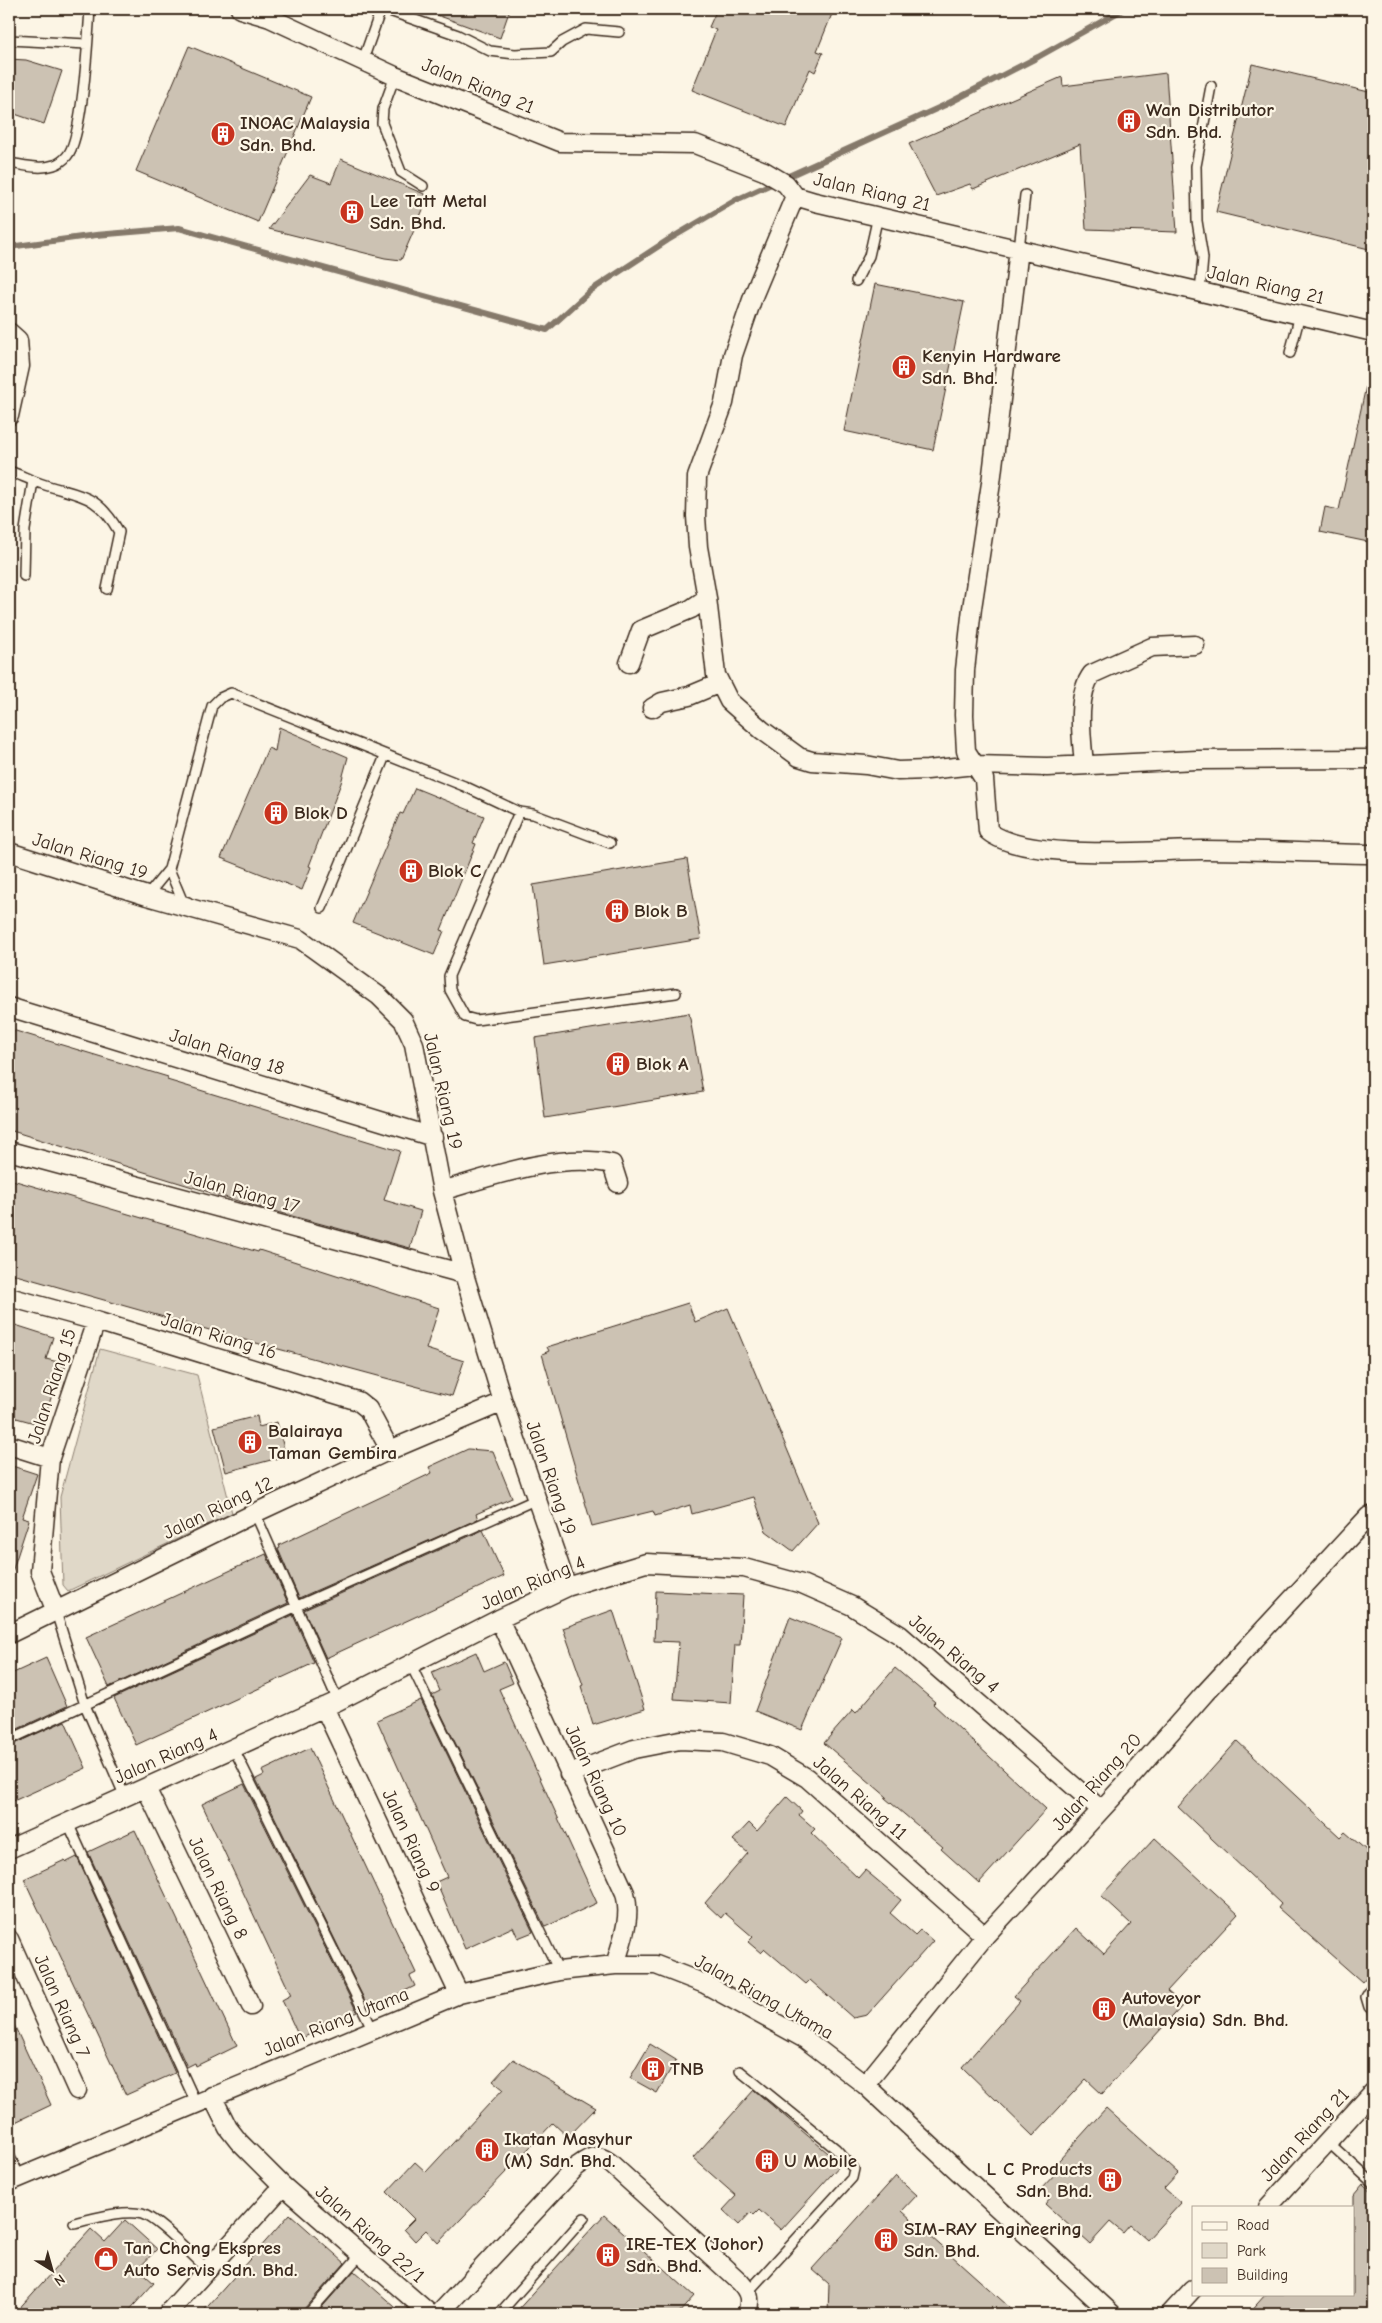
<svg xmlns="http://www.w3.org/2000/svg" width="1382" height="2323" font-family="'Comic Neue',sans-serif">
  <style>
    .green { fill: #e0d8c8; stroke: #8e8173 }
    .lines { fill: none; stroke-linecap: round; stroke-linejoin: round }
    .stream { stroke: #85796b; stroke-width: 6 }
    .building { fill: #ccc2b3; stroke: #3b2a1e }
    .lane-casing { stroke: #3b2a1e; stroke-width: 12 }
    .street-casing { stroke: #3b2a1e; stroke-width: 21 }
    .lane { stroke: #fcf5e5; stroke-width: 9 }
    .street { stroke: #fcf5e5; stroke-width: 18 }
    .labels { text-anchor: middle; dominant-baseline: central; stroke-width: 4.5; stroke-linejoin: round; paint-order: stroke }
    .street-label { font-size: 19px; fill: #3b2a1e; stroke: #fcf5e5 }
    .poi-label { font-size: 19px; font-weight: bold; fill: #3b2a1e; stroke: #fcf5e5; text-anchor: start }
  </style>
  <rect width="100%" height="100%" fill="#fcf5e5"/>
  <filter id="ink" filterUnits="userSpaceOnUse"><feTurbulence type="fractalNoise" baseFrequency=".02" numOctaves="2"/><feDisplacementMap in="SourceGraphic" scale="10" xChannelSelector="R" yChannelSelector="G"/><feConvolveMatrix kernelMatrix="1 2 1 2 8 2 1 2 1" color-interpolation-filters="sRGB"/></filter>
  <g filter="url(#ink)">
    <path class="green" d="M100,1349L197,1375L232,1513L68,1591L63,1585L60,1497Z"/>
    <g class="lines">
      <path class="stream" d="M9,247L96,235L179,228L547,330L590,291L668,240L736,200L945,105L1038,57L1124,9"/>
    </g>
    <path class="building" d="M426,9H510L500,38L426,11Z
      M717,9H834L817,51L823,53L815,72L810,69L786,127L692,90L716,30L709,27Z
      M189,46L311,97L258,222L136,171Z
      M9,59L26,60L62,71L44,124L9,112Z
      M1252,64L1373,93V250L1216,212Z
      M1166,73L1177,232L1086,229L1080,144L973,189L970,184L936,196L909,144L1062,77L1063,86Z
      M341,159L429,196L401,260L385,258L269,229L310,175L331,183Z
      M875,284L964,302L933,450L844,431Z
      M1366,386L1373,387V543L1320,532L1325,507L1339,510Z
      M279,727L348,757L341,783L309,866L311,867L302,890L221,858L268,748L275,751Z
      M415,788L484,816L473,843L476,844L441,930L444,931L434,955L353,923L400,813L403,814Z
      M687,859L701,939L544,965L533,885Z
      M689,1013L703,1092L545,1118L535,1038Z
      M9,1029L168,1077L167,1080L400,1151L384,1200L421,1211L410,1248L244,1203L9,1130Z
      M9,1179L258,1252L259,1250L439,1308L426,1349L464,1361L452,1396L234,1337L9,1273Z
      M688,1303L695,1322L728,1308L818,1523L793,1551L766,1531L754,1497L692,1514L690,1505L655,1516L653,1511L592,1526L542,1354L549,1351L547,1347Z
      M9,1323L53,1337L46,1359L66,1364L61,1382L57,1380L42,1425L9,1416Z
      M257,1416L259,1427L277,1422L286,1456L226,1472L214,1427Z
      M468,1449L493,1451L512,1498L476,1514L478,1519L299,1598L278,1549L280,1548L279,1545L432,1473L429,1467Z
      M9,1465L37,1474L22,1518L29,1520L12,1572L9,1571Z
      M483,1530L504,1576L326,1658L304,1610Z
      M266,1554L288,1603L109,1687L86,1637Z
      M656,1591L743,1595L740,1645H735L731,1703L674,1699L679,1642L654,1641Z
      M613,1610L645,1709L593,1725L581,1686L583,1685L563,1628Z
      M293,1615L314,1663L136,1745L114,1698Z
      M790,1617L842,1638L802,1730L755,1711Z
      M476,1652L484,1671L504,1662L513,1683L499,1689L597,1903L545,1927L432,1695L440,1691L432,1672Z
      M46,1658L67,1706L9,1733V1675Z
      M895,1668L935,1702L933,1704L1046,1809L979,1883L941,1849L943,1847L885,1798L887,1797L824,1743L853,1710L856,1713Z
      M421,1700L533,1932L518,1938L513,1927L465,1949L436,1882L447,1877L377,1720Z
      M65,1721L86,1768L9,1803V1746Z
      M1237,1741L1340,1837L1345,1832L1373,1856V1969L1362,1982L1278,1908L1281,1904L1178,1807Z
      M310,1748L416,1973L410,1976L415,1986L372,2007H368L256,1779L264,1775L262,1771Z
      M244,1784L357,2012L300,2039L282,2000L291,1995L202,1804Z
      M787,1797L802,1811L799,1815L815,1829L811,1833L858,1878L865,1870L901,1900L890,1913L915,1935L920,1930L933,1941L867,2015L853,2018L810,1980L806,1984L765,1949L761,1953L748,1942L753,1937L725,1913L721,1918L705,1903L748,1853L733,1840L749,1823L757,1831Z
      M135,1830L237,2046L196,2066L195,2063L187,2067L88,1852Z
      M1155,1838L1238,1914L1167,1991L1183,2005L1102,2094L1086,2079L1033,2136L962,2067L1020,2001L1014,1996L1076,1928L1104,1954L1131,1924L1101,1896Z
      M77,1857L175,2073L126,2095L24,1879L65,1860L67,1862Z
      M9,2014L51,2105L9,2125Z
      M650,2044L676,2060L657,2093L630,2078Z
      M513,2059L596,2108L568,2137L553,2123L438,2243L426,2230L415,2241L404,2229L414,2219L387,2192L415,2162L426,2172L503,2089L493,2081Z
      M754,2090L841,2164L781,2230L759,2210L754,2215L751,2212L739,2225L723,2210L736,2196L693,2158Z
      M1106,2108L1178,2173L1164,2188L1181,2203L1147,2240L1130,2225L1123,2233L1110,2222L1090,2244L1045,2204L1050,2198L1041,2189L1056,2173L1051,2169Z
      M896,2176L917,2195L902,2211L1017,2314H828L829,2284L812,2269Z
      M1363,2184L1373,2193V2314H1248L1266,2294H1353V2196Z
      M290,2214L345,2263L303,2310L302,2314H201Z
      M604,2215L694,2296L678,2314H514Z
      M125,2220L157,2249L138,2269L154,2283L126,2314H14L91,2229L105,2242Z
      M354,2271L403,2314H316Z"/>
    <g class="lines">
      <defs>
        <path id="lane" d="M384,9L458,35L490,51L515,54L551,52L562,42L586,29L619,32
          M9,40L87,44
          M363,60L381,9
          M395,76L383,109L382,123L401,172L423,186
          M9,163C24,165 39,170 54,165C58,164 64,160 67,156C83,138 88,37 90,9
          M1019,249L1025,195
          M856,281L869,256L878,216
          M1200,292L1203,258L1197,221L1196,166L1211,86
          M1290,353L1300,315
          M9,471C18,474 26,478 34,481C75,497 95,489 119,532L107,589
          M24,576L25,530L33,481
          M519,812L449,976L450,990L465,1017L476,1020L676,993
          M169,869L182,900L188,902
          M147,896L169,869L212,706L220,698L231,693L464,786L519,812L533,814L610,843
          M322,908L385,756
          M255,1513L338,1701
          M56,1612L85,1705L125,1797
          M411,1665L559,1971
          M9,1740L297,1606L537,1499
          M234,1749L373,2030
          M68,1823L196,2103
          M1373,1985L1366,1997L1369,2007L1373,2011
          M740,2071L836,2149L854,2169L852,2178L748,2292
          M1327,2141L1373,2183
          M9,2155L20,2177
          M74,2223C92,2219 124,2209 142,2214C158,2219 193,2256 207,2269
          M308,2314L361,2254
          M499,2314L584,2218"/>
        <path id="street" d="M240,9L270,18L395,76L560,142L695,144L764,171L786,184L795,196L815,202L1373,332
          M795,196L754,294L733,355L724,403L697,477L696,516L698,547L707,598L716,675L729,701L762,730L799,757L812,761L866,765L898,771L927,770L975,765L1047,767L1197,760L1373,759
          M1019,249L991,483L972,608L965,670L964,715L966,751L984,779L988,831C1025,862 1153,850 1202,850C1259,850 1316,853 1373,854
          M9,332L18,340L20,366L9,416
          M629,663L641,630L691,609L707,598
          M652,708L662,702L689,696L720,683
          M1084,765C1082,739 1075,696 1092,674L1152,647L1195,645
          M9,852L147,896L300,939L379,996L403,1020L414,1044L442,1191L464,1274L503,1402L567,1587
          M9,1007L433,1137
          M9,1151L464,1274
          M442,1191C492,1176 560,1152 612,1164L618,1183
          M9,1297L96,1321L358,1401L368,1409L390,1450
          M9,1445L50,1458
          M56,1612L40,1571L50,1458L96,1321
          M499,1619L625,1893C632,1918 622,1941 615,1965
          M9,1634L255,1513L390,1450L503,1402
          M324,1707L459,1994
          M569,1774L634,1749L680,1740L723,1742L770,1756L807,1778L985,1936
          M146,1788L251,2006
          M9,1849L338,1701L499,1619L567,1587L646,1563L744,1568L802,1584L852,1606L900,1635L1100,1809
          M9,1939L77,2090
          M865,2085L985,1936L1125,1784L1205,1693L1369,1516
          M212,2096L228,2128L239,2142L283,2186L430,2314
          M9,2182L459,1994L559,1971L615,1965H656L705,1984L805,2039L865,2085L1112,2314
          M1268,2207L1373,2092
          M167,2314L283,2186
          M439,2314L576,2167C588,2159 595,2152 609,2162L740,2282C750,2293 751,2300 747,2314
          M1170,2314L1193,2289"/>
      </defs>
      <use href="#lane" class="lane-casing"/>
      <use href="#street" class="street-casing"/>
      <use href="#lane" class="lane"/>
      <use href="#street" class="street"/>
    </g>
  </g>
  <defs>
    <symbol id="building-disc" viewBox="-11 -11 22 22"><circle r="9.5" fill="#c8321e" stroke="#fcf5e5"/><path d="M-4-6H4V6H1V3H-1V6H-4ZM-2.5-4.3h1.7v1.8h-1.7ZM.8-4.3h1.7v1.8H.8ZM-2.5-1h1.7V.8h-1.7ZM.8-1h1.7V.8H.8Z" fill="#fff"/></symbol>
    <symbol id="shop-disc" viewBox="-11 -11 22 22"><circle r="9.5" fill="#c8321e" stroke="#fcf5e5"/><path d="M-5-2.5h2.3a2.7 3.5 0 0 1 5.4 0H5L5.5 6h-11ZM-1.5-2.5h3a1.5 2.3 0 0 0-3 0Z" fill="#fff"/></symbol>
  </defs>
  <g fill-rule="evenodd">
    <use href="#building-disc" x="1115" y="107" width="28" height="28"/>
    <use href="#building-disc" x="209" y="120" width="28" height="28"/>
    <use href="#building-disc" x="338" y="198" width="28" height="28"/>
    <use href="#building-disc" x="890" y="353" width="28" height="28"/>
    <use href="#building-disc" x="262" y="799" width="28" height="28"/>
    <use href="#building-disc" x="397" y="857" width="28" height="28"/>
    <use href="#building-disc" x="603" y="897" width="28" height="28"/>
    <use href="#building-disc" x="604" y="1050" width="28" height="28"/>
    <use href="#building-disc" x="236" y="1428" width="28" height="28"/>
    <use href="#building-disc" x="1090" y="1995" width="28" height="28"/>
    <use href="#building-disc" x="639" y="2055" width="28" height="28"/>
    <use href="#building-disc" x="473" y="2136" width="28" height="28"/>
    <use href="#building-disc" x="753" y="2147" width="28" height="28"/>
    <use href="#building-disc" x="1096" y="2166" width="28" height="28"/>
    <use href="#building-disc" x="872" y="2226" width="28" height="28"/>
    <use href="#building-disc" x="594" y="2241" width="28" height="28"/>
    <use href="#shop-disc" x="92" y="2245" width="28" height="28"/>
  </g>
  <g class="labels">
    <g class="street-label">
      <text transform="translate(478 86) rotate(22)">Jalan Riang 21</text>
      <text transform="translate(872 192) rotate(13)">Jalan Riang 21</text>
      <text transform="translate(1266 285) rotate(13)">Jalan Riang 21</text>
      <text transform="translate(90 856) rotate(17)">Jalan Riang 19</text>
      <text transform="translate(227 1052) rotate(17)">Jalan Riang 18</text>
      <text transform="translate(443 1091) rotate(77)">Jalan Riang 19</text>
      <text transform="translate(242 1192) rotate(15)">Jalan Riang 17</text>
      <text transform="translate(219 1336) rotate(17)">Jalan Riang 16</text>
      <text transform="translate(52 1386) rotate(-72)">Jalan Riang 15</text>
      <text transform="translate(551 1478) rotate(71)">Jalan Riang 19</text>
      <text transform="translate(218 1508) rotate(-26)">Jalan Riang 12</text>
      <text transform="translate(533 1583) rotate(-23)">Jalan Riang 4</text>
      <text transform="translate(954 1654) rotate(40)">Jalan Riang 4</text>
      <text transform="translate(166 1756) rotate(-24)">Jalan Riang 4</text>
      <text transform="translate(596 1781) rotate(65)">Jalan Riang 10</text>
      <text transform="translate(1097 1782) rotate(-48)">Jalan Riang 20</text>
      <text transform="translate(860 1798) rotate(41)">Jalan Riang 11</text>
      <text transform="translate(411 1841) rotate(65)">Jalan Riang 9</text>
      <text transform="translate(218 1888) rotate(64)">Jalan Riang 8</text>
      <text transform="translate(764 1997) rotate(29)">Jalan Riang Utama</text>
      <text transform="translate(62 2006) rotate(66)">Jalan Riang 7</text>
      <text transform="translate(336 2022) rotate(-22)">Jalan Riang Utama</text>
      <text transform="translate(1305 2135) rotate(-47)">Jalan Riang 21</text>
      <text transform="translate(370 2234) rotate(41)">Jalan Riang 22/1</text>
    </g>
    <g class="poi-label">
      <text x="1146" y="110">Wan Distributor<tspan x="1146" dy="22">Sdn. Bhd.</tspan></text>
      <text x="240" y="123">INOAC Malaysia<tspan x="240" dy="22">Sdn. Bhd.</tspan></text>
      <text x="370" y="201">Lee Tatt Metal<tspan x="370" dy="22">Sdn. Bhd.</tspan></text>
      <text x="922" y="356">Kenyin Hardware<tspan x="922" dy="22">Sdn. Bhd.</tspan></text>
      <text x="294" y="813">Blok D</text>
      <text x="428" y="871">Blok C</text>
      <text x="634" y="911">Blok B</text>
      <text x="636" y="1064">Blok A</text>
      <text x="268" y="1431">Balairaya<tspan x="268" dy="22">Taman Gembira</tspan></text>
      <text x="1122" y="1998">Autoveyor<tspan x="1122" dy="22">(Malaysia) Sdn. Bhd.</tspan></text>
      <text x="670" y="2069">TNB</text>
      <text x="504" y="2139">Ikatan Masyhur<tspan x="504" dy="22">(M) Sdn. Bhd.</tspan></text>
      <text x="784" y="2161">U Mobile</text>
      <text x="1092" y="2169" text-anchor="end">L C Products<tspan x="1092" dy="22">Sdn. Bhd.</tspan></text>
      <text x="904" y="2229">SIM-RAY Engineering<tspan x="904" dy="22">Sdn. Bhd.</tspan></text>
      <text x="626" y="2244">IRE-TEX (Johor)<tspan x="626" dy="22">Sdn. Bhd.</tspan></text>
      <text x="124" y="2248">Tan Chong Ekspres<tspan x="124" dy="22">Auto Servis Sdn. Bhd.</tspan></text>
    </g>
  </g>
  <rect width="1382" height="2323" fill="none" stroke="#fcf5e5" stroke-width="30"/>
  <rect x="15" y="15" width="1352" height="2293" fill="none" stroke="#3b2a1e" stroke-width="2" filter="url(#ink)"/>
  <rect x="1192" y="2206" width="162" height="90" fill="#fcf5e5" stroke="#afa495"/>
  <rect x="1202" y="2222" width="25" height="8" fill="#fcf5e5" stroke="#afa495"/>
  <text x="1237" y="2230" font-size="15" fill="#3b2a1e">Road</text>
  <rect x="1202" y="2243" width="25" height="15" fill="#e0d8c8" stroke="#afa495"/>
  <text x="1237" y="2256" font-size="15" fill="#3b2a1e">Park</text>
  <rect x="1202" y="2268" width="25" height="15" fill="#ccc2b3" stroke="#afa495"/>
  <text x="1237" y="2280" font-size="15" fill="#3b2a1e">Building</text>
  <g transform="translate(52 2270) rotate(143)" stroke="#fcf5e5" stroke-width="4" paint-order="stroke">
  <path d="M0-4L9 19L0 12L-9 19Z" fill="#3b2a1e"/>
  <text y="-8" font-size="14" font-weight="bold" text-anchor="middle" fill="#3b2a1e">N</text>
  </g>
</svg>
